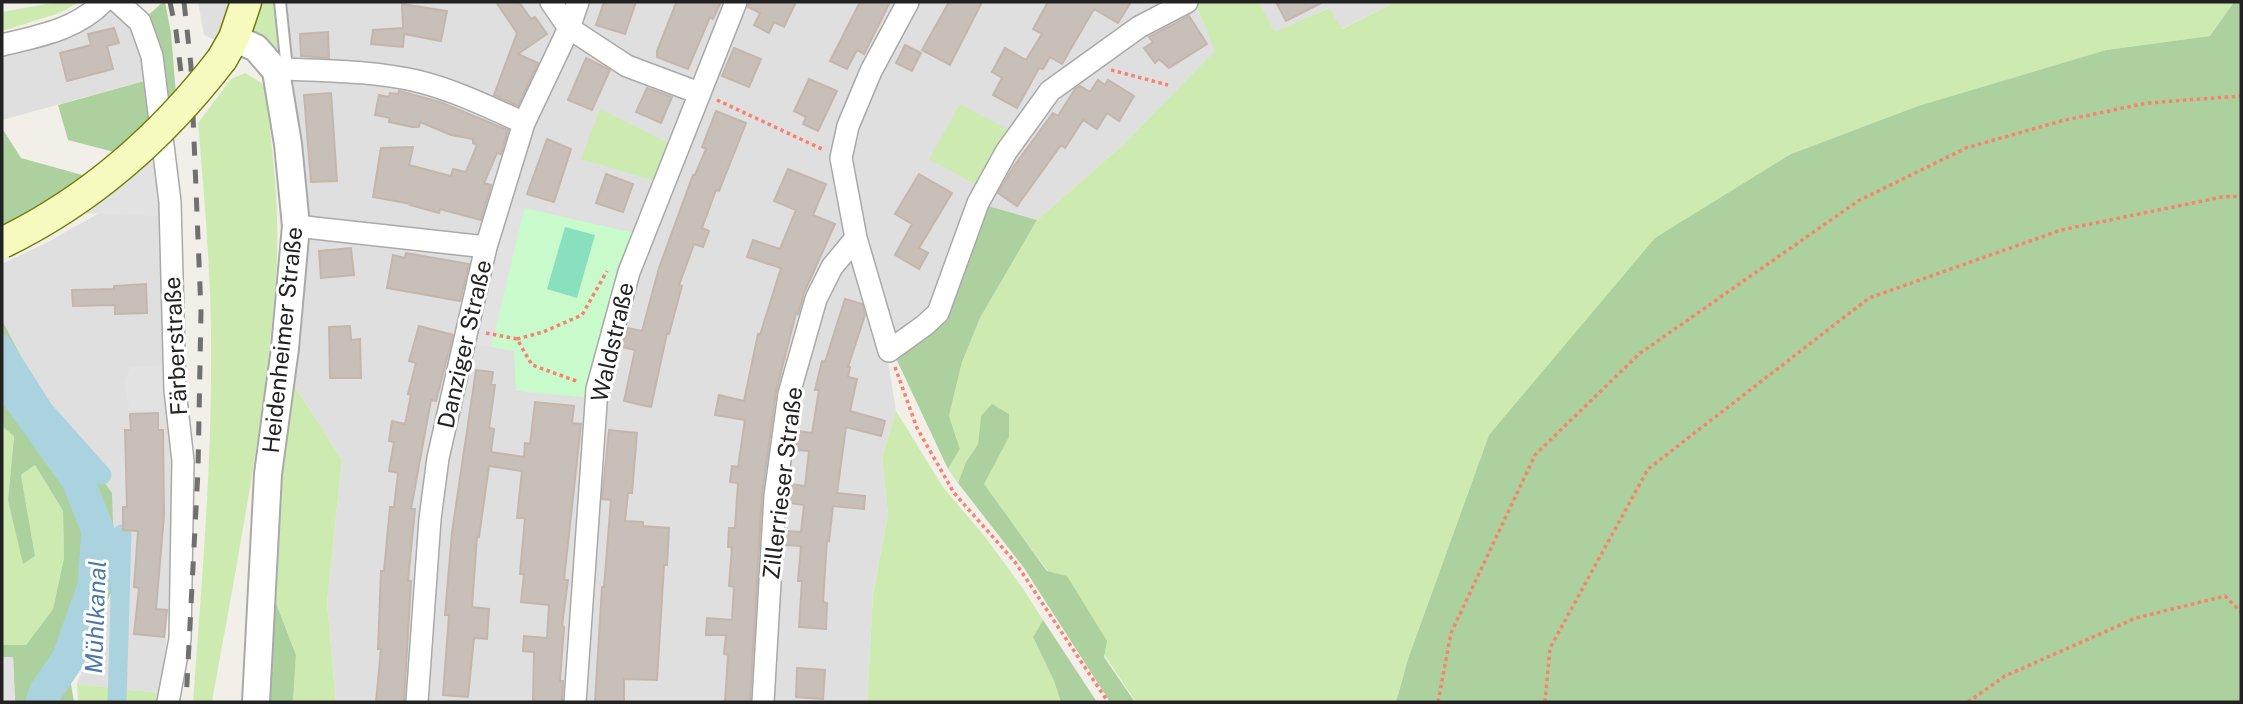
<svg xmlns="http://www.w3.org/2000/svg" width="2243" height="704" font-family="'Public Sans',sans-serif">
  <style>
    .residential { fill: #e0dfdf }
    .grass { fill: #cdebb0 }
    .forest { fill: #add19e }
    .park { fill: #c8facc }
    .pitch { fill: #88e0be }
    .parking { fill: #e2e2e2 }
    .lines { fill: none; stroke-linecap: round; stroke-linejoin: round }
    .canal { stroke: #aad3df; stroke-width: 19 }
    .river { stroke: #aad3df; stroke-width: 33 }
    .building { fill: #c7bfb8; stroke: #c4b6ab; stroke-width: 2 }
    .service-casing { stroke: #a9a9a9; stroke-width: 14 }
    .minor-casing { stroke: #a9a9a9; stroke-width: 24 }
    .tertiary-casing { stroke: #a9a9a9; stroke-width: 30 }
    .secondary-casing { stroke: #707d05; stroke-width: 33 }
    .path { stroke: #fa8072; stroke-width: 3.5; stroke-dasharray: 3.5 3.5; stroke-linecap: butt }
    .service { stroke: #fff; stroke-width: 10 }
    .minor { stroke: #fff; stroke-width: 21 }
    .tertiary { stroke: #fff; stroke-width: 26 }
    .secondary { stroke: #f7fabf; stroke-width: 30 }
    .rail { stroke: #707070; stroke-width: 5; stroke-dasharray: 14 14; stroke-linecap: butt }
    .secondary-bridge-casing { stroke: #707d05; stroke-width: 33; stroke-linecap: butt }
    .secondary-bridge { stroke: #f7fabf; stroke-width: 30 }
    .labels { text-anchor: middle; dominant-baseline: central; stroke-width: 6; stroke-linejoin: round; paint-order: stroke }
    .street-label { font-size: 23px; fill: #222; stroke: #fff }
    .water-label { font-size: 24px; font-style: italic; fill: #4a7aab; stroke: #fff }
  </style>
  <rect width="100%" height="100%" fill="#f2efe9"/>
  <path class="residential" d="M110,2L136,25L148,80L2,120V57L63,36Z
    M198,2H245L224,44L204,35Z
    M286,2H1203L1196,6L1216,51L1124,144L1037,220L981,204L941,314L887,355L896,411L882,458L888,514L873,594L867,702H336L327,602L342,460L292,382L284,76L292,75Z
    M1259,2H1395L1341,29L1328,8L1275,33Z
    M101,212L163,216L175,466L166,645L159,693L77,684L115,585L39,390L2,320V264L46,243Z"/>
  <path class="grass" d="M57,2H79L60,13L2,31V12Z
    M246,2H280L287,69L234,38Z
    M1203,2H1259L1275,32L1329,8L1342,29L1395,2H2234L2210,36L2106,50L1918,106L1791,154L1489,435L1408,659L1396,702H1136L1048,571L983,484L1009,437L981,416L978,444L966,462L958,483L948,469L960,449L949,416L962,362L980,318L1037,220L1124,144L1215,51L1196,5Z
    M245,73L265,85C272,148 281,212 276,276C266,419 237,561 212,702H193C201,591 211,479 211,367C212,285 205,204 198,123L231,79Z
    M960,104L1009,130L978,186L929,159Z
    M600,109L673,145L658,182L581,159Z
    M292,382L342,460L327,602L336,702H293L296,655L271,590Z
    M896,411L943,487L986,538L1024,590L1043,620L1033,637L1054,681L1061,702H867L873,594L888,514L882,458Z
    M2,426L14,435L8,500L35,556L21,475L35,465L63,511L64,558L53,609L26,645H2Z
    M77,684L159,693L158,702H78Z"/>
  <path class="forest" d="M163,2H165L171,33L176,95L144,128L114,152L68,140L58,105L148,80L145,18Z
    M2234,2H2241V702H1396L1408,659L1489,435L1655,238L1791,154L1918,106L2106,50L2210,36Z
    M2,128L21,158L86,176L28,217L2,227Z
    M981,204L1037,220L980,318L962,362L949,416L960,449L948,469L893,352L941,314Z
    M2,320L39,391L112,493L115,585L70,678L74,702H15L13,657H2V645H26L53,609L64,558L63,511L35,465L21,475L35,556L23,564L8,500L14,436L2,426Z
    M992,404L1009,414V437L984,484L1047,571L1067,576L1107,641L1104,657L1135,702H1110L1024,568L958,483L966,462L978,444L981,416Z
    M271,590L296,655L293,702H265Z
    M1043,620L1097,702H1061L1054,681L1033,637Z"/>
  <path class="park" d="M524,208L639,234L593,398L516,391L514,351L491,347Z"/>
  <path class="pitch" d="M565,227L595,235L577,298L547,289Z"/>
  <path class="parking" d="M147,127L163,216L78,213Z
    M503,203L524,208L491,347L468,343Z
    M165,365L166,409L130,411L124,385L130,367Z
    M2,657H13L15,702H2Z"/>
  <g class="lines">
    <path class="canal" d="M2,344L44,410L102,475
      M117,702L122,534"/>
    <path class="river" d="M2,366L18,396L78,480L98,531L94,586L68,659L46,691L42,702"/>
  </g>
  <path class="building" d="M496,2H519L531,19L535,17L547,34L518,54L538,63L518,106L494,95L517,33Z
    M604,2H636L625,34L596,25Z
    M674,2H721L713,19L710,17L688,69L657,57V51L676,3Z
    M749,2H796L784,27L774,22L769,33L754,25L760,13L748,7Z
    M860,2H890L864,54L857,50L847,69L830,61Z
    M949,2H982L950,65L922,50Z
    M1048,2H1131L1118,23L1094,9L1062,64L1050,57L1043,69L1039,68L1017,108L993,95L1002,78L992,72L1005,48L1026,60L1042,34L1033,29Z
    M1276,2H1323L1286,21Z
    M402,4L447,11L441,41L404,34L403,47L371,44L373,30L403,28Z
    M1189,16L1207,44L1169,68L1159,59L1155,63L1144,48L1153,42L1149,37Z
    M114,28L119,43L107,46L113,69L67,81L60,53L91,45L88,34Z
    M328,32L329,58L301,56L300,34Z
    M905,45L921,53L912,71L896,63Z
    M734,48L761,59L749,87L722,76Z
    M586,58L610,70L592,110L568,100Z
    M809,79L837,91L818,131L803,124L806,117L794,111Z
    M1098,80L1105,85L1108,80L1134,96L1119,121L1107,113L1097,129L1083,120L1065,148L1061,145L1017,206L998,193L1014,166L1053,113L1058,116L1075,89L1080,86L1090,92Z
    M647,88L672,97L661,123L636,112Z
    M399,91L440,102L508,130L501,154L497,153L484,183L491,185L481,220L440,209L439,213L410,205L411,204L373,197L381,148L413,147L409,165L451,176L453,169L466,172L477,145L473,143V139L451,135L420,122L419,127H412L389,122L390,118L375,115L379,95L389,97L390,93L398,94Z
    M331,93L337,181L311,182L304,95Z
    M716,111L746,123L719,191L716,190L702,228L709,231L703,247L694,244L679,285L682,286L669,334L667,333L651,407L624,401L635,350L622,347L627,328L642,331L659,268L693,175H695L706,149L702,147Z
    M547,139L571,149L554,202L527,194Z
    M788,169L826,184L813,215L835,224L804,293L798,314L796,313L776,392L762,495L750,702H725L728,655L724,654L726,635H706L707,618L732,620L734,587L729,586L732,547H728L729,528H735L738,483L730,482L732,466L738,467L745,420L715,415L719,395L744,401L758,334L760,335L781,268L747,257L753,240L780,249L796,210L774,201Z
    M606,174L633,184L623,212L596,203Z
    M919,174L952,193L919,248L928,253L919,269L895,255L912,224L895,214Z
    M351,248L354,275L321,278L319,251Z
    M406,253L469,264L460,301L387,288L393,255L405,258Z
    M146,284L147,313L115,314V305L73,306L72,290L114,289V286Z
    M845,299L862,304L865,315L848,367H850L848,377L857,379L850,411L885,421L881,436L846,427L837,493L865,496L864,509L833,506L829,541L827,540L823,602L827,603L826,629L799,627L802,581H798L801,546L785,545L786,531L801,532L804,505L788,503L790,484L805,486L809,451L795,450L797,431L812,433L819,390H815L822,361L825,362Z
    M350,326L351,340L360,339L361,378H330L329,327Z
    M419,326L453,335L436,401L431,400L411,509H415L408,581H411L404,702H376L381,649H378L381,571H384L390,507H394L398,473L389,471L394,442L389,441L392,421L405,424L411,395L408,394L416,363L409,361Z
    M476,370L493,372L491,385H495L489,428L494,429L491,452L524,457L525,443L530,444L535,402L574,406L572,423L581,424L564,580H568L562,626L564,627L560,681H563L562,702H533L534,652L523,651L524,636L547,638L549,605L521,602L524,574H520L525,518H517L522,471L489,466L479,537H477L472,607L489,609L487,639L474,638L468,697L443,695L449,615H445L452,532Z
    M158,413V430H163L164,516L156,609L167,610L164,637L134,634L139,588L134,587L138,531L123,530V507H127L125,430H131L130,414Z
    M609,430L637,433L632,493H628L625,521L643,522V526L669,528L667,565H664L657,680L624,679V702H595L602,587H604L611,500L602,499Z
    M797,668L825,670L823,699L796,697Z"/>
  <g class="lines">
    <defs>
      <path id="service" d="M280,2L287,69"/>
      <path id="minor" d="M118,2L140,22L152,56L170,202L175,390L183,461L180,639L168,702
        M551,2L569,28L627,66L699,93
        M908,2L871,71L848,126L841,158L856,238L889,351L925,325L938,313L978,203L1006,152L1050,91L1139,27L1187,2
        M2,45C38,36 76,30 103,2
        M276,71L287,69C330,71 374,71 417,81C454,90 489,107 524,123
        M296,226L486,247
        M417,702L430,519L438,458L486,247L524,123L569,28L578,2
        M575,702L597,389L629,272L736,2
        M763,702L775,496L789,394L816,299L832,267L856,238"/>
      <path id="tertiary" d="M234,38L256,48L276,71L288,144L296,226L285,348L268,474L256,702"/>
      <path id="secondary" d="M222,59L234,38L246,2"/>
    </defs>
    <use href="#service" class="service-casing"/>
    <use href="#minor" class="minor-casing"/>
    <use href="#tertiary" class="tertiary-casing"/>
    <use href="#secondary" class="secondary-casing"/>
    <path class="path" d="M1111,70L1168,85
      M717,100L824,150
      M486,333L517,339L532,365L579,382
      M517,339L543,332L582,315L607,271
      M895,367L917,428L954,493L1015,562L1108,702
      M1438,702L1451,633L1535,455L1639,354L1858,201L1966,148L2061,121L2147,103L2241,96
      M1545,702L1550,648L1648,469L1869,298L2061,230L2222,197L2241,196
      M1968,702L2005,676L2136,618L2225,596L2241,612"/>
    <use href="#service" class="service"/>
    <use href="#minor" class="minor"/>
    <use href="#tertiary" class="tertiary"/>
    <use href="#secondary" class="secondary"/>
    <path class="rail" d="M170,2L176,31L183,89
      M184,2L191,66L201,312L198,470L186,702"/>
    <defs>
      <path id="secondary-bridge" d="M2,243C91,200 162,137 222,59"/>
    </defs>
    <use href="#secondary-bridge" class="secondary-bridge-casing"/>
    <use href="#secondary-bridge" class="secondary-bridge"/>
  </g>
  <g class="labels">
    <g class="street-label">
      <text transform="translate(282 340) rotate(-84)">Heidenheimer Straße</text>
      <text transform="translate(612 342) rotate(-77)">Waldstraße</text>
      <text transform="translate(464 344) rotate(-77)">Danziger Straße</text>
      <text transform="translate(175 346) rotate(-93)">Färberstraße</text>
      <text transform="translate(782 483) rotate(-83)">Zillerrieser Straße</text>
    </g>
    <g class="water-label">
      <text transform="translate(95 617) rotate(-88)">Mühlkanal</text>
    </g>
  </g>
  <rect width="2243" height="704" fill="none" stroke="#222222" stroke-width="7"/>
</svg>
